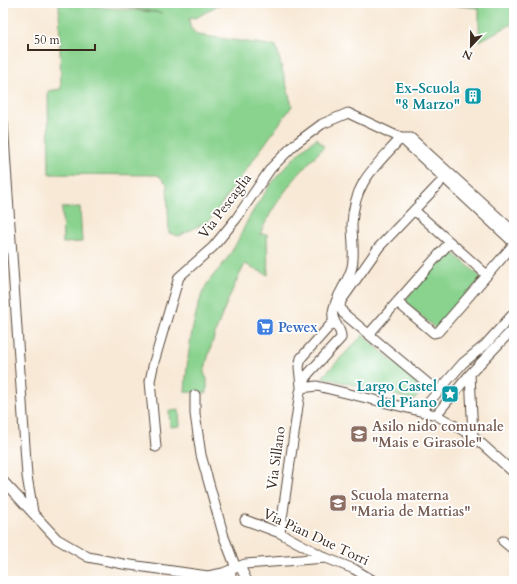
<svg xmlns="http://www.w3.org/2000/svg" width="517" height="584" font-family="Cardo,serif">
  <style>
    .green { fill: #8ad38f; stroke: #627e56 }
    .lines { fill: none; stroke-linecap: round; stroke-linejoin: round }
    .minor-casing { stroke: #57473a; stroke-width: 11 }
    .minor { stroke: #fff; stroke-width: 9 }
    .labels { text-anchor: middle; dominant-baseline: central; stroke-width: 3.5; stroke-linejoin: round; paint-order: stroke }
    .culture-label { font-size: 14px; font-weight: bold; fill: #0d838f; stroke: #fff; text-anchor: end }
    .street-label { font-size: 14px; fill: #3b2a1e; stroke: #fff }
    .shop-label { font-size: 14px; font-weight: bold; fill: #366cbe; stroke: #fff; text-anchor: start }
    .education-label { font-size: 14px; font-weight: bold; fill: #785e54; stroke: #fff; text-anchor: start }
  </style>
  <rect width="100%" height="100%" fill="#fff"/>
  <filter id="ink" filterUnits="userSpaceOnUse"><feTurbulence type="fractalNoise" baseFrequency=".025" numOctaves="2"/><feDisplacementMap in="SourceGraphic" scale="8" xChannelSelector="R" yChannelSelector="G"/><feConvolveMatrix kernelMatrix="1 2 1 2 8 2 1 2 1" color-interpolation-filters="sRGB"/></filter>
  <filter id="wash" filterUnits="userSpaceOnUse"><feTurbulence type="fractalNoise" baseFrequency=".012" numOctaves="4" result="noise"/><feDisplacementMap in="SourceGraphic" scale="16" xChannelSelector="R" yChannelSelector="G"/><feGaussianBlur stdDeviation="0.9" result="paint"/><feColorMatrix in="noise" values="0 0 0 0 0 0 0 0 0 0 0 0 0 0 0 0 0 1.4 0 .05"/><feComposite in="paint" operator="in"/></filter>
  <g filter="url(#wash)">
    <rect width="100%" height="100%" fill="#f8e9d6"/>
    <path class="green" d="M59,3L162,13L99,3H366L218,5L196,18L189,17L190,27L197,35L276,46L292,106L210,220L179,236L169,233L167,184L158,175L49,174L48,91L61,89Z
      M430,3H514V23L479,41V8Z
      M317,138L324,147C297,175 276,198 260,234H267L268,275L245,264C227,299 213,334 204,373L207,379V393L185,392C187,360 191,325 202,294C208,278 222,268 230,254C239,241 244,225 253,211C269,184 291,157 317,138Z
      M80,207L82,242L63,243L62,208Z
      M450,250L482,278L436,329L404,301Z
      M363,335L424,389L414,400L322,377Z
      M179,410L180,426L170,427L169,411Z"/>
  </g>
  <g filter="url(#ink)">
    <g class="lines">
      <defs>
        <path id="minor" d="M3,122L27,476L33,512
          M401,138H411L514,232
          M414,210L487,275
          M397,302L434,333L438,332L514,244
          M369,334L450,242
          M470,374L473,436
          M301,387L299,367L301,358L334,321
          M301,388L317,386L436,415L473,436L514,473
          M437,391L343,313L340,306L341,301L379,247L439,184
          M195,395V414L201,455L224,537L236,568
          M422,410L463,363L485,345L514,313
          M436,415L470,374L514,328
          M156,447L150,381L154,362L179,277L213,247L236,219L271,168L295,144L322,124L348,113L401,138L514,243
          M3,481L57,539L88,557L123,564L208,576L223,573L245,564L326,558
          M245,520L280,533L326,558L354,569L374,581
          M280,533L300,392L308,374L341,338C342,328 331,322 333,312C335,296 348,283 352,267C355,253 352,239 352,224C354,182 375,167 401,138
          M503,541L514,550
          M240,566L247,581
          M230,570L232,581"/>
      </defs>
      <use href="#minor" class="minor-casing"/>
      <use href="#minor" class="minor"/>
    </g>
  </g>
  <defs>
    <symbol id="building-square" viewBox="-11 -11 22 22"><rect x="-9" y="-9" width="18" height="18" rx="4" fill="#0f9aa8" stroke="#fff"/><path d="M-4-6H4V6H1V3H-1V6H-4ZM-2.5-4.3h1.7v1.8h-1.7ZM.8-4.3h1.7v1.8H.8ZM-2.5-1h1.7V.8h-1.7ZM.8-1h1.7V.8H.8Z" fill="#fff"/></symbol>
    <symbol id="supermarket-square" viewBox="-11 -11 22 22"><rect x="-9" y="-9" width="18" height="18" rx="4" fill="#3f7fe0" stroke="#fff"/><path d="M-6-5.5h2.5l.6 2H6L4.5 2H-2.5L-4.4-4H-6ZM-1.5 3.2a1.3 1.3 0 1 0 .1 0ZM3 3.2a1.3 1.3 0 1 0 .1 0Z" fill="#fff"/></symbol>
    <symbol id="sight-square" viewBox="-11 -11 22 22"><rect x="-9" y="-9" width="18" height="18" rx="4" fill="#0f9aa8" stroke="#fff"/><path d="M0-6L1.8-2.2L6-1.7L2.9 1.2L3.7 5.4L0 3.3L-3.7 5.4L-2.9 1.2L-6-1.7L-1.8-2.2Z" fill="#fff"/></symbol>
    <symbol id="school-square" viewBox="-11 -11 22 22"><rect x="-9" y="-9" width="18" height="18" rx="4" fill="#8d6e63" stroke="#fff"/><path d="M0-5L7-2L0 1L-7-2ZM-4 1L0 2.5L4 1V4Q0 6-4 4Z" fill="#fff"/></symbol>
  </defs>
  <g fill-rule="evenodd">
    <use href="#building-square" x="463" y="86" width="20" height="20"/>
    <use href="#supermarket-square" x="255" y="317" width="20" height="20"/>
    <use href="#sight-square" x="440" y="384" width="20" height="20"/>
    <use href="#school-square" x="349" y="424" width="20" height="20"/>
    <use href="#school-square" x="328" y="493" width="20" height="20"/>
  </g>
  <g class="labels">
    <g class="culture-label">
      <text x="460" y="88">Ex-Scuola<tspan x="460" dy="16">"8 Marzo"</tspan></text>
      <text x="437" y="386">Largo Castel<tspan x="437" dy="16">del Piano</tspan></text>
    </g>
    <g class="street-label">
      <text transform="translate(225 206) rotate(-53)">Via Pescaglia</text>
      <text transform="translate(276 458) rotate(-82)">Via Sillano</text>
      <text transform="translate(316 537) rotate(25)">Via Pian Due Torri</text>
    </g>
    <g class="shop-label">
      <text x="278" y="327">Pewex</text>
    </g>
    <g class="education-label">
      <text x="372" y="426">Asilo nido comunale<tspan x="372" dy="16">"Mais e Girasole"</tspan></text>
      <text x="351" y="495">Scuola materna<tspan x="351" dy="16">"Maria de Mattias"</tspan></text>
    </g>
  </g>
  <rect width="517" height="584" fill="none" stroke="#fff" stroke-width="16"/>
  <g transform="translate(471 46) rotate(202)" stroke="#ffffff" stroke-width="3" paint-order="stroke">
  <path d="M0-3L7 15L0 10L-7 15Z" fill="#3b2a1e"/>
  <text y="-6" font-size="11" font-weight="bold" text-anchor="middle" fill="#3b2a1e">N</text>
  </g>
  <path d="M28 44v6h67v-6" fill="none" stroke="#3b2a1e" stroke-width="2"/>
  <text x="34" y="44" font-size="12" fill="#3b2a1e" stroke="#ffffff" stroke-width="3" paint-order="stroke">50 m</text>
</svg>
